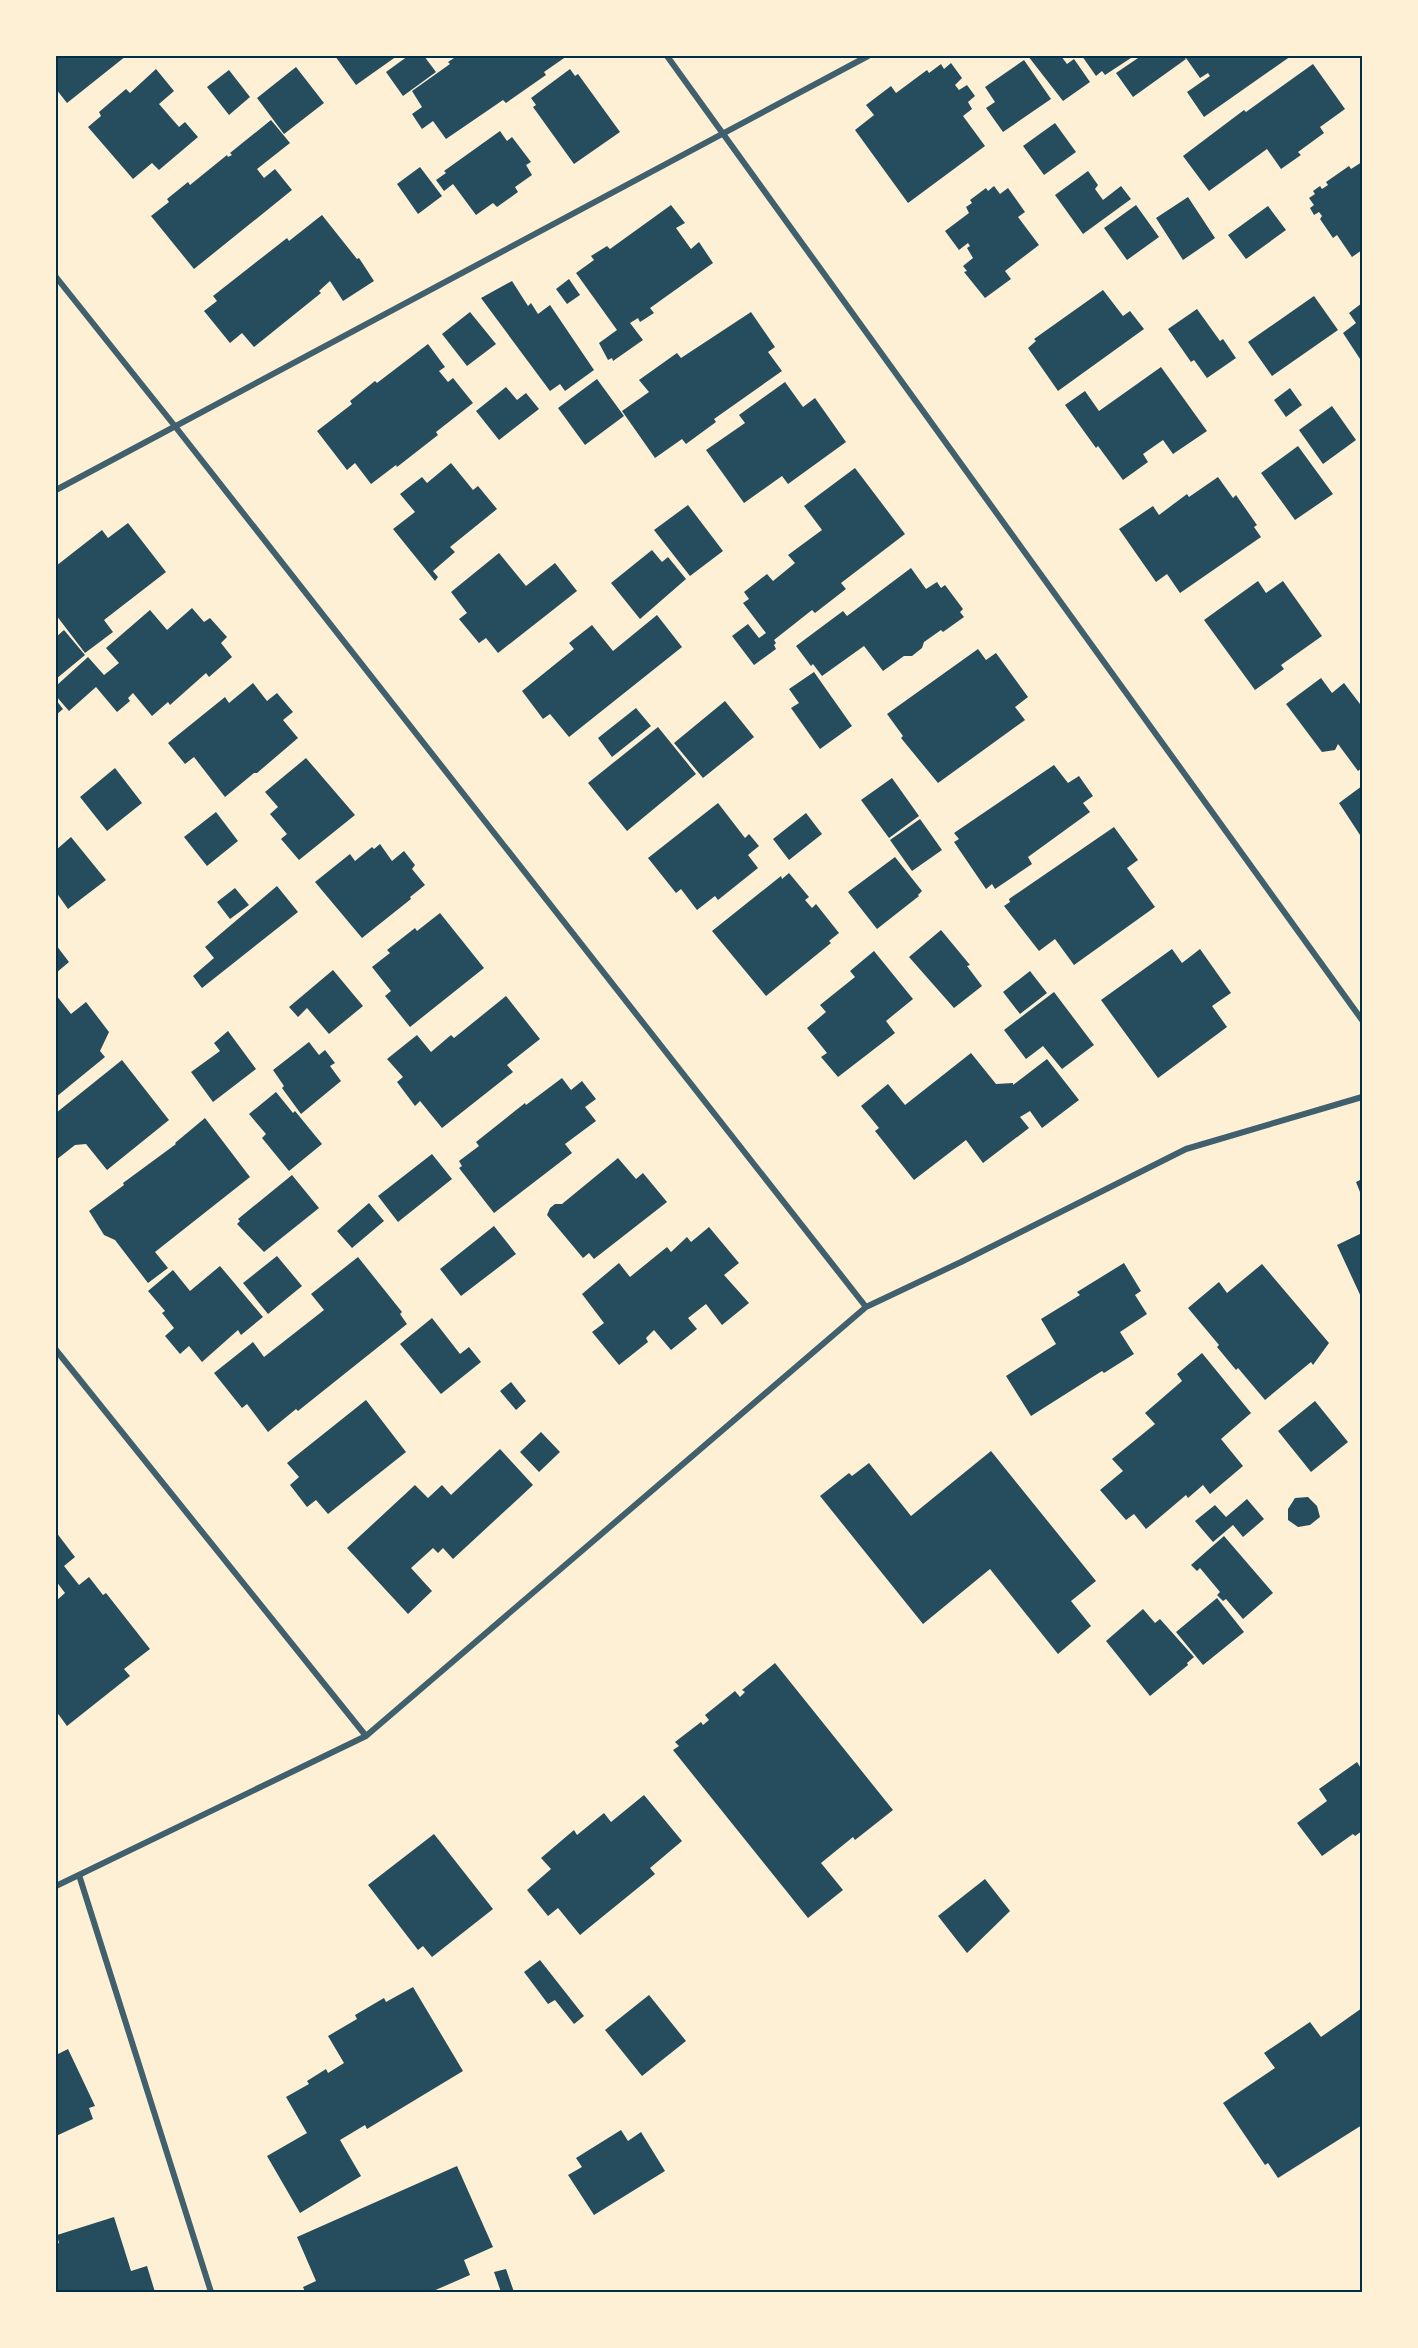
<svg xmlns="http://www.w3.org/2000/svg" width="1418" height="2348" font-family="Jost,sans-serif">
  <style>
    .building { fill: #264d5e }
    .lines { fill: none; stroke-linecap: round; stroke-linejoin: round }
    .minor { stroke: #3f606c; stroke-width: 6 }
    .neatline { fill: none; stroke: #003049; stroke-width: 2 }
  </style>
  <rect width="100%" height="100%" fill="#fdf0d5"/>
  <path class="building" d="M56,56H126L67,103L56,89Z
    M335,56H397L356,85Z
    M408,56H424L436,72L403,96L386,72Z
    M457,56H567L544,72L546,75L506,103L503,100L446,139L433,121L422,129L412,114L422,107L412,91L450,64L448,62Z
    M1028,56H1061L1067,64L1074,59L1090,82L1063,101Z
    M1082,56H1134L1105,75L1102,71L1096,76Z
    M1141,56H1183L1186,59L1133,97L1116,73Z
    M1190,56H1291L1204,117L1187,92L1210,76L1208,73L1200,78L1186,58Z
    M1024,60L1051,99L1003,132L986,108L995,102L985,87Z
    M951,63L962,78L955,85L959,90L967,85L975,96L968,102L972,109L963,116L985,146L908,203L855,130L874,115L866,105L891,86L896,93L927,70L929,73L941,64L944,69Z
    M1313,64L1345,109L1320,127L1324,133L1298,152L1301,155L1281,169L1267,149L1209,191L1183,156L1244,110L1246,112Z
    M296,67L324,103L284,134L257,98Z
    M156,69L174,91L159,104L179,127L185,122L198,137L159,170L152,163L133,179L88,127L101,116L99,112L126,89L130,93Z
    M570,69L575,76L578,74L620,132L574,164L533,107L536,105L531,98Z
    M229,70L250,97L229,115L207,87Z
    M271,120L290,143L257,169L264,178L275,169L292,190L194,269L151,216L169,202L167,199L188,182L190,185L227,155L228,157L232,155L230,153Z
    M1055,123L1076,152L1044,175L1023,146Z
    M500,131L507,141L512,137L531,162L526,165L532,175L515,187L518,192L497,207L493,203L476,215L453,184L444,191L436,180L446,173L444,171Z
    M1362,162V250L1352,257L1337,235L1333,238L1320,219L1322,216L1319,212L1314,215L1310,208L1314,205L1309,198L1315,194L1313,191L1320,186L1322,189L1328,185L1326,182L1349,166L1351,169Z
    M420,167L442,196L418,214L397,184Z
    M1088,171L1098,185L1095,189L1103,200L1121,186L1131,199L1083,234L1055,195Z
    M994,186L1000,194L1008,188L1025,212L1018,217L1039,245L1005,271L1011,279L985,298L964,272L967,271L963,266L973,258L967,248L970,246L968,243L959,250L945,231L969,213L966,207L972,203L970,200L986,188L988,191Z
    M1188,197L1215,238L1183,260L1156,218Z
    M671,205L685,223L676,228L691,249L699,242L713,263L650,308L654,313L640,322L638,318L630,323L643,340L613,361L612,358L608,360L599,343L617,330L576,273L594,260L591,256L607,246L610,249Z
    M1136,205L1159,237L1127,260L1104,228Z
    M1268,206L1286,230L1246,259L1228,235Z
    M322,215L357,259L359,258L374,281L343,301L330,281L319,291L321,293L254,347L242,333L230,343L204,311L217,301L213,296L287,238L289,241Z
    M569,279L580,295L567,304L556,289Z
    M512,281L528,306L531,303L538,314L550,305L594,370L565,391L560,384L550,391L481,298Z
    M1103,290L1123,316L1130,311L1144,329L1058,391L1028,348L1036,341L1034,339Z
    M1314,296L1338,330L1272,376L1248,342Z
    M1362,303V362L1343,333L1356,323L1349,313Z
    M1197,309L1220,341L1223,339L1236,358L1207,378L1194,360L1191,362L1168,329Z
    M470,312L496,344L467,366L442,334Z
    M751,312L775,347L768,352L782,371L714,419L716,422L686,444L682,439L655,458L622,411L649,392L639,380L677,353L681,358Z
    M428,344L445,367L439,371L448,382L453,378L473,403L436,432L438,435L397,467L396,465L371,484L355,463L347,470L317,431L352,404L350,401L375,381L377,383Z
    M1161,367L1207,431L1173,454L1163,440L1143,454L1148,462L1123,480L1098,446L1096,448L1065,405L1085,391L1099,411Z
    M597,379L624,416L585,445L558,408Z
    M785,382L803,407L815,398L846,442L788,484L782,476L744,503L706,450L745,423L739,415Z
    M506,387L517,400L526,393L539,409L499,440L476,411Z
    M1290,388L1302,405L1286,417L1274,400Z
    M1332,406L1356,440L1323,464L1299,430Z
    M1298,446L1333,494L1295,520L1261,473Z
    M451,463L473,490L478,486L497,509L450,547L455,552L433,571L438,577L435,581L393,529L415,512L400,494L422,477L427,483Z
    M855,468L905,534L841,583L846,589L815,613L812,610L774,640L776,643L774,645L776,649L754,665L732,636L748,624L759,638L766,633L743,603L749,599L744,592L767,574L773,581L795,563L788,555L822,530L804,506Z
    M1218,477L1233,498L1236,495L1257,525L1254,527L1261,537L1180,593L1167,574L1156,582L1119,529L1153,506L1159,515L1187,494L1189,497Z
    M688,505L723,551L690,576L654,530Z
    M128,523L166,572L104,620L113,632L85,653L56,615V566L102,530L108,538Z
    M652,550L662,562L668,557L686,579L640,619L611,583Z
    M499,553L526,586L555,563L577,591L498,653L486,638L479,643L459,619L467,613L451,592Z
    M911,568L926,589L937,582L941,588L945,585L963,609L960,612L964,617L943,632L941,630L924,642L922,648L912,656H904L883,671L864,646L822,676L813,664L811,666L796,646L843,611L847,616Z
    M1258,581L1266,593L1283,581L1322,636L1281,665L1284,669L1255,690L1204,620Z
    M192,608L204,622L210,618L227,637L221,643L232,657L209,677L206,673L170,705L168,702L152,716L133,693L128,698L130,701L117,712L96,687L69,711L56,696V686L88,657L104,675L119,663L106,648L150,610L167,630Z
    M657,615L682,647L569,737L550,714L543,719L522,691L574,649L569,643L592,625L613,651Z
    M64,630L85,655L56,679V637Z
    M978,649L986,660L996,653L1028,697L1015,707L1025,720L938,783L901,738L903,736L887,714Z
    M814,672L852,726L820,749L791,708L799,703L789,689Z
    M1321,678L1332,693L1344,683L1360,704L1362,702V768L1358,771L1338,744L1335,750L1322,752L1286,704Z
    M253,683L267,701L277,693L293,712L283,720L298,738L257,773H254L225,797L194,757L185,764L168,743L225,697L229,703Z
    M56,700L63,709L56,715Z
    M725,701L754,737L703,778L674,743Z
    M636,708L651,726L612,757L598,738Z
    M658,727L696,774L627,831L588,783Z
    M306,758L355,815L299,860L281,839L287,834L270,814L278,807L265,792Z
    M1054,765L1068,783L1079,776L1093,796L1083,803L1090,812L1028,857L1032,864L995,889L992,884L986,889L954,842L959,839L954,833Z
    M115,768L142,803L107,831L80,797Z
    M892,778L919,816L889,838L861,800Z
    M1362,786V838L1339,803Z
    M718,803L745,838L749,834L759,846L748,855L758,868L718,900L715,896L697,910L681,889L676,893L648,858Z
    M216,812L238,841L207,866L184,837Z
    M806,813L822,834L789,860L773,839Z
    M920,819L942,850L912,871L890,840Z
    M1114,827L1138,860L1127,868L1155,907L1074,965L1055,939L1039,951L1004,906L1010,902L1009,899Z
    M71,837L106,880L68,909L56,892V850Z
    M380,844L392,861L404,851L415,865L412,869L425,885L410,897L411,899L362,938L315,882L350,854L355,861L372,847L374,849Z
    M895,857L922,891L918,895L919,896L877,929L848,892Z
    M789,873L809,897L805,900L812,908L816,904L839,933L829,941L831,943L766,996L712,931L781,876L782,879Z
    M277,886L298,912L202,988L193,976L214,958L205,947Z
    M235,888L249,905L230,919L217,902Z
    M440,913L484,968L410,1027L385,996L391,991L372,967L390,953L387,950L415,928L417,931Z
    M941,930L970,965L967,966L982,986L954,1008L909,957Z
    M56,945L69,962L56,973Z
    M1172,949L1182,963L1200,949L1231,993L1212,1006L1227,1027L1158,1078L1101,1000Z
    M874,951L913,999L886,1021L895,1033L838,1077L821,1057L827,1053L807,1028L826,1012L820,1005L855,977L850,971Z
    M333,970L363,1006L329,1034L307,1008L298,1017L289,1007Z
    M1030,971L1047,993L1020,1014L1003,992Z
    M1054,992L1094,1045L1062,1069L1043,1046L1026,1059L1004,1030Z
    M56,995L71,1014L86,1002L109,1032L100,1051L105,1057L56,1097Z
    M506,996L540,1039L507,1065L513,1072L442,1128L420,1101L415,1106L397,1082L403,1077L387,1059L417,1035L431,1052L451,1035L454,1038Z
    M228,1031L256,1069L213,1102L191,1072L220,1051L214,1043Z
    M309,1042L319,1055L325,1050L335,1063L330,1066L341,1081L301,1114L282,1088L284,1086L273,1070Z
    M971,1053L996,1084L1013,1083V1085L1047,1059L1079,1100L1042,1128L1030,1111L1020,1117L1029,1128L983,1163L966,1140L914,1180L875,1131L879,1128L861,1106L888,1084L905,1105Z
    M122,1060L169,1120L107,1170L86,1144L75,1145L56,1160V1113Z
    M562,1078L571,1090L582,1081L596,1099L585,1107L596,1121L565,1144L572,1153L494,1213L459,1168L462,1166L459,1161L479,1146L476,1142L525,1103L526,1105Z
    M276,1092L293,1113L295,1111L322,1144L289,1171L262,1138L266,1134L249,1114Z
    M205,1118L250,1177L155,1252L168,1268L148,1283L115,1240L104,1235L89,1211L124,1185L123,1183L176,1144L175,1143Z
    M432,1154L452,1179L398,1222L378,1196Z
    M618,1158L636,1179L643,1173L667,1202L594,1259L589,1253L583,1258L547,1215L550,1208L555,1204H562Z
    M292,1175L319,1208L264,1252L237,1224L240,1221L238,1219Z
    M1362,1179V1197L1356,1182Z
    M369,1203L384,1221L352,1248L337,1231Z
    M494,1226L516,1254L461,1296L440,1269Z
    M709,1227L739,1263L724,1275L749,1303L722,1325L706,1304L688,1318L697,1329L671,1350L654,1330L646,1338L648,1342L619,1365L592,1332L604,1323L582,1294L619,1263L630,1277L667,1247L671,1252L687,1237L691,1242Z
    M1362,1233V1299L1337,1245Z
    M277,1256L302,1286L268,1314L243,1283Z
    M358,1257L402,1312L400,1314L407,1324L298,1411L296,1409L268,1432L247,1404L242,1408L214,1373L253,1342L264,1357L324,1310L311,1294Z
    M1124,1263L1141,1291L1135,1295L1147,1314L1120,1332L1134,1354L1104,1373L1102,1371L1031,1416L1006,1376L1056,1344L1041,1319L1080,1295L1077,1292Z
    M1262,1264L1329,1343L1313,1365L1311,1362L1265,1400L1238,1368L1236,1370L1217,1347L1219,1345L1188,1308L1219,1282L1227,1293Z
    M220,1266L263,1317L241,1335L238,1330L202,1362L189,1346L180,1354L165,1336L174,1328L162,1313L165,1311L148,1291L173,1270L190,1291Z
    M432,1318L460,1354L469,1347L481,1362L441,1394L400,1344Z
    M1202,1353L1251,1413L1221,1439L1243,1466L1210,1494L1203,1485L1188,1498L1186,1495L1146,1529L1134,1514L1126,1520L1100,1490L1123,1471L1112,1459L1155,1424L1145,1413L1182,1381L1177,1374Z
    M511,1382L526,1401L516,1410L500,1391Z
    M366,1400L406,1452L328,1514L316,1500L307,1507L290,1485L299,1477L287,1463Z
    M1315,1401L1348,1442L1311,1472L1278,1431Z
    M541,1432L560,1452L539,1472L520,1452Z
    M500,1449L533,1485L453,1559L443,1548L438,1553L433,1548L411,1568L432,1591L408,1614L347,1548L415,1485L428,1498L442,1485L451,1495Z
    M991,1451L1096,1581L1071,1601L1091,1626L1058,1654L990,1569L923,1624L820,1496L849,1473L852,1476L869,1463L911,1516Z
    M1308,1497L1317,1506L1320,1517L1310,1525L1298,1527L1288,1520V1509L1295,1498Z
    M1247,1499L1264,1519L1243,1537L1233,1525L1213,1542L1195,1521L1215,1505L1226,1517Z
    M56,1532L75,1557L64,1566L79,1585L89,1577L103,1595L106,1593L150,1649L124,1669L130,1676L67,1726L56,1711V1601L65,1593L56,1581Z
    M1224,1536L1273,1593L1243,1619L1226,1599L1223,1601L1217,1595L1220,1592L1200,1568L1197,1571L1191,1565Z
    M1217,1598L1244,1632L1203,1665L1176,1632Z
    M1143,1609L1155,1623L1160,1619L1194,1657L1187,1663L1188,1665L1150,1696L1106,1641Z
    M775,1663L893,1810L855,1840L853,1837L821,1863L843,1890L808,1918L673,1750L679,1746L675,1742L701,1722L703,1725L709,1720L705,1715L735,1691L740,1697L745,1692L742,1690Z
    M1357,1762L1362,1770V1831L1355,1836L1353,1834L1322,1856L1297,1823L1327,1801L1319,1789Z
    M644,1795L682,1841L650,1868L655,1874L580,1935L558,1908L548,1916L527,1890L551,1869L541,1858L574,1830L577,1835L604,1813L611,1822Z
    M434,1834L493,1909L432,1957L423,1946L418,1950L368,1885Z
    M985,1879L1010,1911L967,1953L938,1916Z
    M540,1960L584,2016L574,2024L555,2000L548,2004L524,1972Z
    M413,1987L463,2071L367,2129L365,2125L340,2140L361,2176L300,2213L267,2156L307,2133L286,2097L309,2084L307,2081L326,2069L328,2073L344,2063L328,2036L357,2019L355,2015L384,1998L386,2002Z
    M649,1995L686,2041L642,2076L605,2030Z
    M1362,2008V2125L1278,2178L1268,2163L1265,2165L1223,2103L1275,2068L1264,2053L1310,2022L1321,2037Z
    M68,2049L95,2106L89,2108L93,2119L56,2136V2055Z
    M621,2130L628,2141L641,2132L665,2171L594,2215L568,2175L582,2167L576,2158Z
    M457,2166L493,2247L464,2260L470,2275L431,2292H305L303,2287L316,2281L297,2237Z
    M114,2217L131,2271L147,2266L155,2292H58L56,2285V2244L59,2243L57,2235Z
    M506,2269L514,2292H501L494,2272Z"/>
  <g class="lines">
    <path class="minor" d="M667,56L1362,1020
      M56,277L174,425L866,1307
      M56,490L868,56
      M56,1350L366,1736
      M79,1875L211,2292
      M56,1886L366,1736L866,1307L961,1262L1186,1149L1362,1097"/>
  </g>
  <rect width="1418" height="2348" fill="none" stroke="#fdf0d5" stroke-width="114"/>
  <rect x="57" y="57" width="1304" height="2234" class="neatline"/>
</svg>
